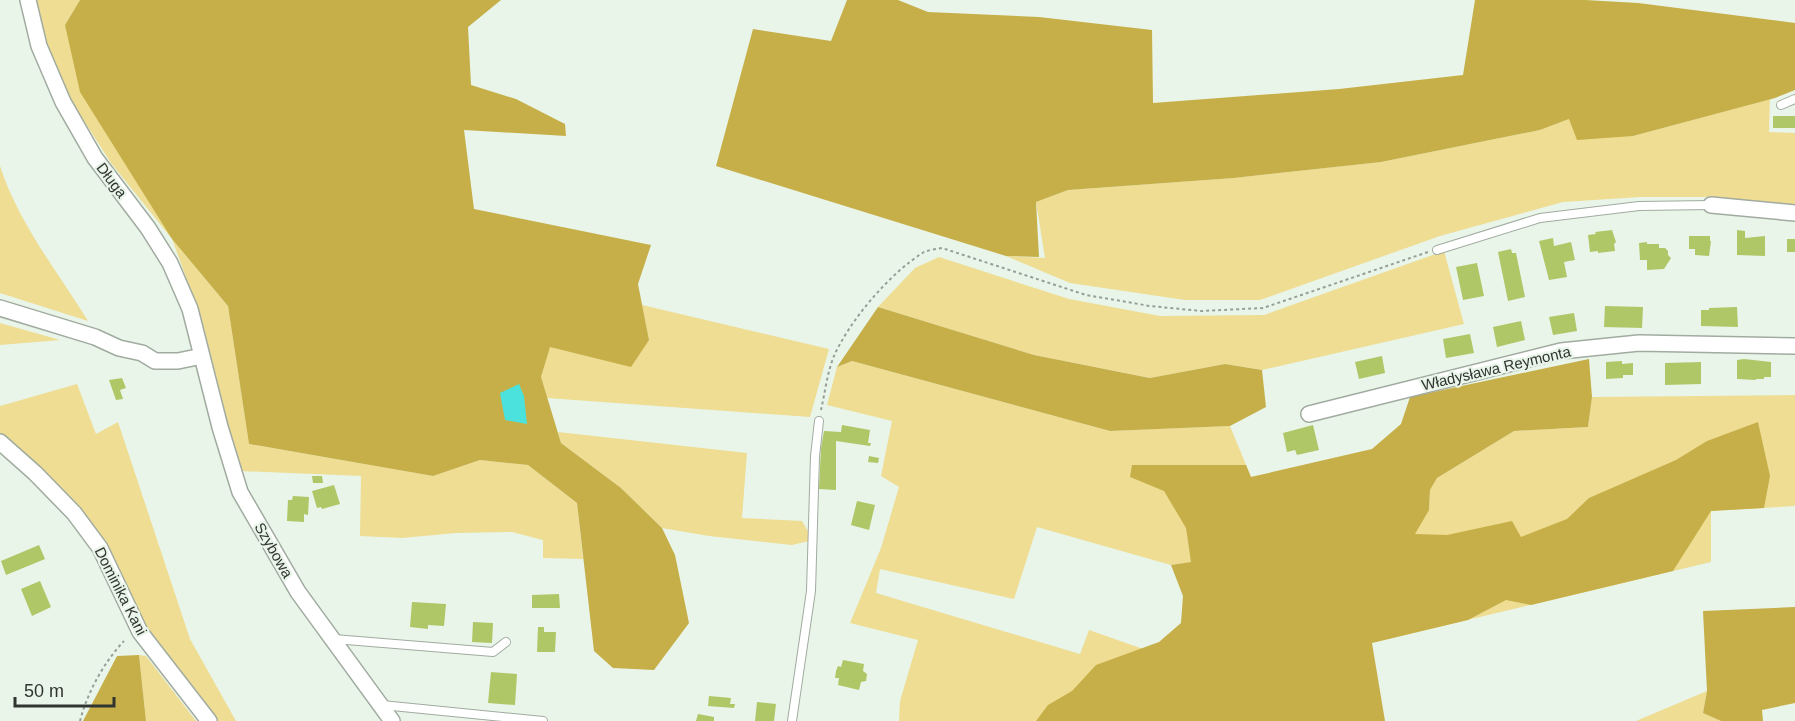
<svg xmlns="http://www.w3.org/2000/svg" width="1795" height="721" font-family="Arial,sans-serif">
  <style>
    .green { fill: #eedd93; fill-rule: evenodd }
    .forest { fill: #c6af48 }
    .water { fill: #4be2de }
    .building { fill: #afc767 }
    .lines { fill: none; stroke-linecap: round; stroke-linejoin: round }
    .lane-casing { stroke: #a1aba0; stroke-width: 10 }
    .street-casing { stroke: #a1aba0; stroke-width: 18 }
    .path { stroke: #969f96; stroke-width: 2; stroke-dasharray: 3 3; stroke-linecap: butt }
    .lane { stroke: #fff; stroke-width: 8 }
    .street { stroke: #fff; stroke-width: 15 }
    .labels { text-anchor: middle; dominant-baseline: central; stroke-width: 4.5; stroke-linejoin: round; paint-order: stroke }
    .street-label { font-size: 15px; fill: #313531; stroke: #e9f5e9 }
  </style>
  <rect width="100%" height="100%" fill="#e9f5e9"/>
  <path class="green" d="M36,0H80L65,25L172,239L228,306L249,444L433,476L480,460L528,465L577,503L583,559L543,558V540L512,532L456,533L402,538L360,536L361,476L240,471L202,321L172,239L111,163L72,102L45,42Z
    M1770,99L1769,132L1795,133V207L1712,197H1641L1563,202L1440,236L1260,300H1185L1070,283L1006,256L1045,258L1036,202L1068,190L1234,178L1381,162L1540,130L1569,119L1633,136Z
    M0,166C18,222 57,271 88,321L0,293Z
    M1444,251L1464,324L1262,370L1225,364L1151,378L1034,355L878,307L915,268L939,257L1069,299L1160,316L1264,315Z
    M642,305L829,349L810,417L547,398L541,377L549,347L649,340Z
    M0,323L60,340L0,345Z
    M852,361L1110,431L1230,426L1251,477L1275,472L1429,510L1430,490L1437,478L1514,431L1588,427L1592,397L1795,395V506L1711,511V562L1337,651L1290,721H899L900,701L918,640L850,623L881,548L899,487L881,476L892,421L827,405L837,367ZM1037,527L1171,565L1192,562L1186,529L1211,646L1166,657L1089,630L1080,654L876,593L880,569L1014,599Z
    M77,384L96,434L118,422L190,639L236,721H209L150,639L92,524L48,478L0,436V406Z
    M558,432L747,453L742,518L802,521L813,540L792,545L709,536L662,528L621,488L561,443Z
    M139,655L146,656L196,721H146Z
    M1707,691L1703,713L1721,721H1636Z"/>
  <path class="forest" d="M80,0H501L468,27L471,85L516,99L565,124L566,136L464,130L474,209L651,245L638,284L649,340L631,367L550,347L541,377L561,443L621,488L662,528L675,555L689,623L654,670L613,668L594,651L577,503L528,465L480,460L433,476L249,444L228,306L172,239L80,92L65,25Z
    M847,0H898L928,12L1039,17L1152,30L1153,103L1339,89L1463,75L1475,0H1585L1638,3L1795,23V90L1775,98L1633,136L1577,140L1569,119L1540,130L1381,162L1234,178L1068,190L1036,202L1039,257L1006,256L716,166L753,29L831,41Z
    M878,307L1034,355L1150,378L1225,364L1262,370L1266,407L1230,426L1110,431L852,361L837,367Z
    M1589,359L1592,397L1588,427L1514,431L1437,478L1430,490L1429,510L1415,534L1447,535L1512,521L1521,537L1567,519L1589,498L1676,460L1707,441L1758,422L1770,476L1764,508L1711,511L1673,571L1531,605L1506,600L1468,620L1372,643L1385,721H1036L1048,705L1072,691L1096,665L1159,642L1181,623L1183,596L1171,565L1191,562L1186,528L1164,491L1130,477L1132,465H1246L1251,477L1372,449L1401,424L1410,397Z
    M1795,607V703L1762,710L1763,721H1721L1703,713L1707,691L1703,611Z
    M139,655L146,721H83L117,656Z"/>
  <path class="water" d="M519,384L524,396L527,424L505,420L500,393Z"/>
  <path class="building" d="M1773,116H1795V128H1773Z
    M1612,230L1616,242L1614,244L1615,251L1598,253V251L1590,252L1588,235L1596,234L1595,232Z
    M1737,230L1745,231V238L1765,236V256L1737,255Z
    M1689,236H1710V241H1711L1709,256L1695,255V249H1689Z
    M1553,238L1554,246L1571,242L1575,260L1564,262L1567,277L1549,280L1539,241Z
    M1787,239H1795V252H1787Z
    M1647,242V244H1659V248H1665L1668,251V255L1671,258L1664,269L1647,270V260H1640L1639,243Z
    M1511,249L1512,253H1516L1525,297L1508,301L1498,252Z
    M1477,263L1484,296L1463,300L1456,267Z
    M1605,306L1643,307L1642,328L1604,327Z
    M1737,307L1738,327L1701,326V310H1709V308Z
    M1574,313L1577,331L1553,335L1549,317Z
    M1521,321L1525,340L1497,347L1493,327Z
    M1470,334L1474,353L1446,358L1443,339Z
    M1382,356L1385,373L1359,379L1355,362Z
    M1744,359L1771,362V377H1764V379H1756V380L1737,379V360Z
    M1622,361V364L1633,363V375H1623V378L1606,379V362Z
    M1701,362V384L1665,385V363Z
    M122,378L126,388L120,390L123,399L116,400L109,380Z
    M842,425L870,430L868,443H871L870,446L836,441V490L819,489L821,448L824,431L841,432Z
    M1313,425L1319,450L1297,455L1295,450L1287,452L1283,433Z
    M869,456L879,458L878,463L868,462Z
    M312,476H322L323,483H313Z
    M334,485L340,504L322,509L321,507L317,508L312,491Z
    M293,496L309,497L308,515L304,514V522L287,521L288,500H292Z
    M857,501L875,505L869,530L851,525Z
    M39,545L45,559L6,575L1,561Z
    M40,581L51,607L32,616L21,589Z
    M559,594L560,608H532V595Z
    M412,602L446,604L444,626L428,625V629L410,627Z
    M473,622L493,623L492,643L472,642Z
    M538,627H544V632H556L555,652H537Z
    M843,660L864,664L863,671L867,674L866,681L861,682L859,690L838,685L839,678H835L836,671L838,666L841,667Z
    M491,672L517,674L515,705L488,703Z
    M709,696L731,698L730,704H735L734,708L708,706Z
    M757,702L776,704L774,721H755Z
    M698,714L714,717V721H696Z"/>
  <g class="lines">
    <defs>
      <path id="lane" d="M1781,105L1795,99
        M1437,250L1540,218L1639,206L1711,205
        M334,639L493,652L506,642
        M382,705L543,721
        M792,721L811,591L815,456L819,421"/>
      <path id="street" d="M28,0L39,46L63,102L95,158L148,228L170,263L190,309L220,427L240,492L298,592L392,721
        M1711,205L1795,213
        M0,308L95,337L119,348L142,353L155,361H178L202,356
        M1309,414L1561,351L1639,343L1795,346
        M0,442L35,473L74,513L100,548L140,632L209,721"/>
    </defs>
    <use href="#lane" class="lane-casing"/>
    <use href="#street" class="street-casing"/>
    <path class="path" d="M821,410C825,393 827,373 834,356C850,320 890,273 924,252C929,250 936,249 942,248L1086,295L1150,306L1201,311L1263,308L1428,252
      M80,721C87,693 104,662 124,641"/>
    <use href="#lane" class="lane"/>
    <use href="#street" class="street"/>
  </g>
  <g class="labels">
    <g class="street-label">
      <text transform="translate(112 180) rotate(53)">Długa</text>
      <text transform="translate(1496 368) rotate(-13)">Władysława Reymonta</text>
      <text transform="translate(274 550) rotate(60)">Szybowa</text>
      <text transform="translate(121 591) rotate(63)">Dominika Kani</text>
    </g>
  </g>
  <path d="M15 697v9h99v-9" fill="none" stroke="#313531" stroke-width="3"/>
  <text x="24" y="697" font-size="18" fill="#313531" stroke="#e9f5e9" stroke-width="4.5" paint-order="stroke">50 m</text>
</svg>
